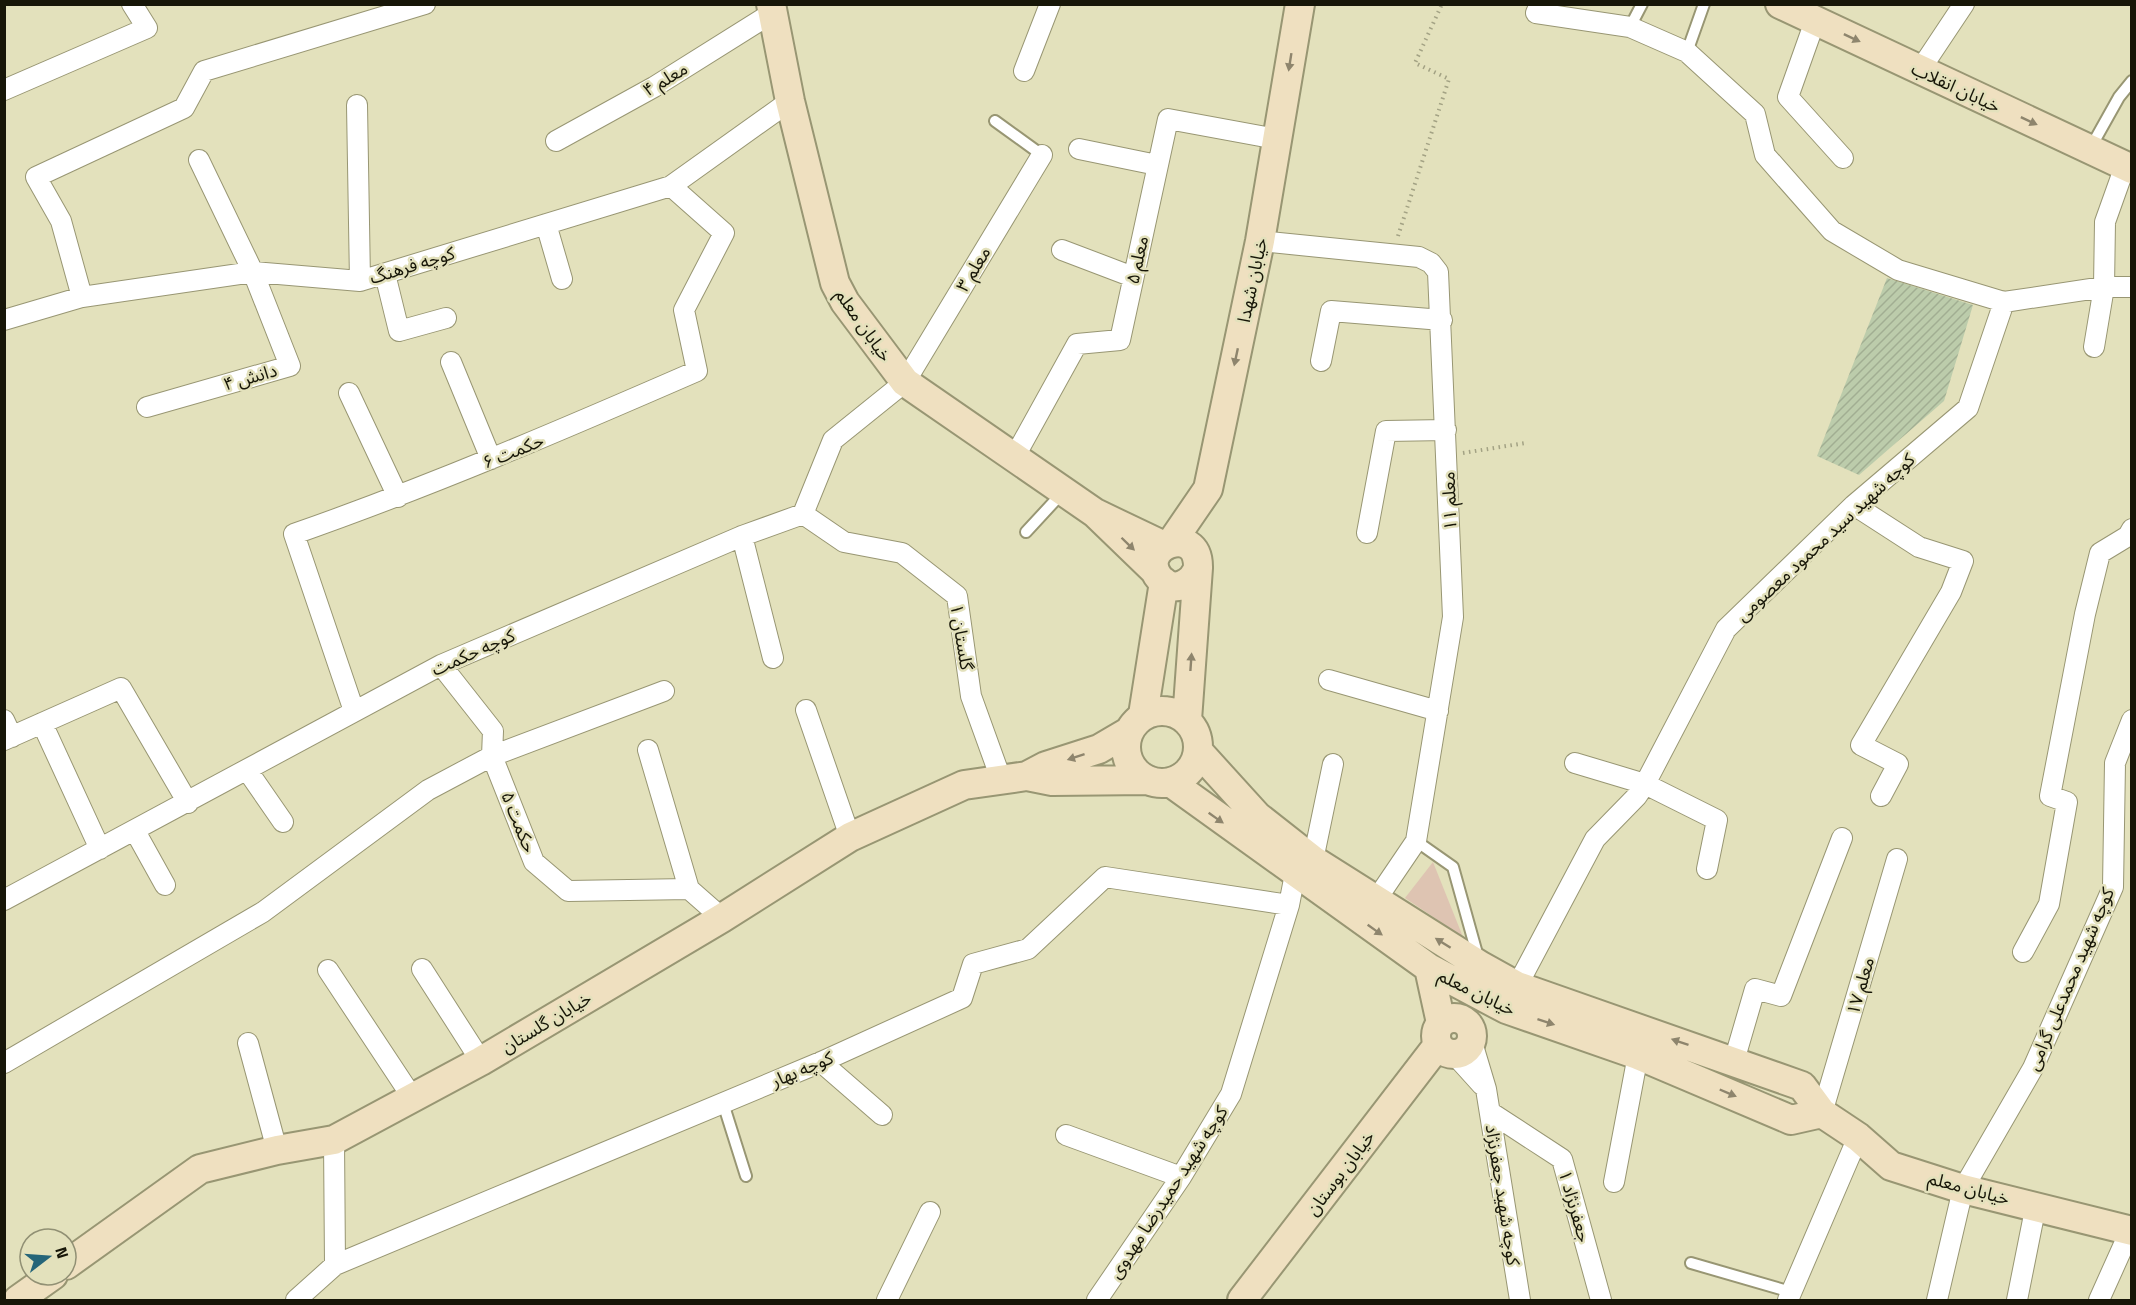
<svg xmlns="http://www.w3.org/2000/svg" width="2136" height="1305" font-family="'Titillium Web','Noto Sans Arabic',sans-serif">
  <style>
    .green { fill: #dec4b2 }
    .building { fill: url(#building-hatch) }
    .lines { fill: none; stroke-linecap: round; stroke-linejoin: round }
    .lane-casing { stroke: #989673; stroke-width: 14 }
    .street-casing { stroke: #989673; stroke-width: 22 }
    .secondary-casing { stroke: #989673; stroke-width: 32 }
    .path { stroke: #a3a284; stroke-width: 4; stroke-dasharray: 1.5 4.5; stroke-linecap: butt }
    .lane { stroke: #fff; stroke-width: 10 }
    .street { stroke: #fff; stroke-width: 20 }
    .secondary { stroke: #efe0c0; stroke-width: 28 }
    .oneway { fill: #8e856d }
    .labels { text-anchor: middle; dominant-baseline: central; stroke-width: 5; stroke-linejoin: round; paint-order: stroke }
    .street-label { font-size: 18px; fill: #171608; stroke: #e3e1bc }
  </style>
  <defs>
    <pattern id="building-hatch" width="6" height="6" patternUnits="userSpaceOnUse" patternTransform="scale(1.5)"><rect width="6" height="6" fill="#bcccab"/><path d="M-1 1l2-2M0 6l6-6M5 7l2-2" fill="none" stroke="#a1ae92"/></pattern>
  </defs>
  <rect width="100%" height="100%" fill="#e3e1bc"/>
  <path class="green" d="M1433,862L1463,937L1405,898Z"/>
  <path class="building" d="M1887,278L1973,305L1944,401L1859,475L1817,456Z"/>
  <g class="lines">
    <defs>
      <path id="lane" d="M1630,27L1642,4
        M1687,52L1704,4
        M995,121L1042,155
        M2091,147L2119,97L2132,81
        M1026,532L1063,492
        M1416,841L1453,867L1478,957
        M723,1103L746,1176
        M1691,1263L1791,1292"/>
      <path id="street" d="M1540,4L1536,13L1630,27L1687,52L1755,114L1765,155L1832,231L1898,270L2004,302
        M1815,21L1788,97L1843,158
        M1920,70L1964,4
        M1024,71L1050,4
        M4,90L147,28L132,4
        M357,105L360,281
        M556,141L654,87L772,13
        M1079,149L1157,165
        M546,224L562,279
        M1260,241L1419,257L1431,263L1438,272L1453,617L1416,841L1376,900
        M1062,250L1133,277
        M385,274L399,331L446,318
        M82,297L61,221L36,177L184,108L204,71L425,4
        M4,320L82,297L253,272L360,281L671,186L790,101
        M2094,347L2104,287L2105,222L2125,166
        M1321,361L1331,311L1442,320
        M451,362L491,459
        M349,393L398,497
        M147,407L290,366L253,272L199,160
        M1014,458L1077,344L1120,340L1168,119L1277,139
        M1854,505L1919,547L1963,561L1951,592L1861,745L1898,764L1881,796
        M803,514L844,542L902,553L957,596L971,696L1001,779
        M1367,533L1386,431L1446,430
        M742,536L773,658
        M441,665L493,731L492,756L534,862L568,891L689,889L722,918
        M1329,680L1438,711
        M806,710L850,837
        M354,711L294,534C431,486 564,429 697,371L684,310L724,233L671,186
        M4,720L12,737
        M42,723L100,849
        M4,740L121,688L188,803
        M648,750L689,889
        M1575,763L1645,784L1717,820L1707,869
        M247,770L283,822
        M135,831L165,885
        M1313,860L1333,764
        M4,900L441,665L742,536L803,514L833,440L905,382L1042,155
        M2023,952L2049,904L2067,802L2050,796L2085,614L2100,553L2128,536L2132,529
        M422,969L481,1061
        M328,970L412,1097
        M1517,986L1595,839L1637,796L1645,784L1726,629L1854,505L1968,408L2004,302L2104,287H2132
        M1471,1039L1486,1089L1520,1300
        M248,1043L277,1150
        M1454,1054L1482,1085
        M1734,1061L1755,989L1781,996L1842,838
        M821,1062L882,1115
        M4,1063L263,912L428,790L492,756L664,691
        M1490,1112L1562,1159L1601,1300
        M1822,1113L1897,859
        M1066,1135L1181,1177
        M334,1140L335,1265
        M1614,1182L1638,1055
        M296,1300L335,1265L821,1062L962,998L973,964L1028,949L1105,877L1289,905
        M887,1300L930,1212
        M1097,1300L1181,1177L1231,1094L1289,905L1295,874
        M1788,1300L1858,1137
        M1937,1300L1963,1189L2033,1068L2113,887L2115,763L2132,720
        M2017,1300L2036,1205
        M2099,1300L2130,1231"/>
      <path id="secondary" d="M771,4L790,101L835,283L845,302L905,382L1095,513
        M1780,4L2132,169
        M1171,543L1208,489L1260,241L1300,4
        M1155,571L1095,513L1164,546
        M1126 747a36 36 0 1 1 72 0a36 36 0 1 1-72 0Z
        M1143,715L1164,582
        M1187,720L1198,568C1199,520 1132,548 1161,580C1174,594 1193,583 1198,568
        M1128,732L1099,749L1046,766L1027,776L1052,781L1148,780
        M1198,751L1257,816L1313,860L1481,966L1517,986L1802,1086L1822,1113L1858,1137L1891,1166L1963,1189L2132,1231
        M1170,782L1429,968L1506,1009L1638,1055L1791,1120L1822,1113
        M1429,968L1441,1023
        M1436 1036a18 18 0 1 1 36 0a18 18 0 1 1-36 0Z
        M66,1265L200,1169L277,1150L334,1140L481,1061L722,918L850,837L964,785L1027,776
        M18,1300L53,1275
        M1242,1300L1438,1045"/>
    </defs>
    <use href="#lane" class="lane-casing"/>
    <use href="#street" class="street-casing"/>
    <use href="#secondary" class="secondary-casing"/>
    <path class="path" d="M1398,236L1449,79L1415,63L1442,4
      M1463,453L1525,443"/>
    <use href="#lane" class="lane"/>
    <use href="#street" class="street"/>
    <use href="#secondary" class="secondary"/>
  </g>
  <defs><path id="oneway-solid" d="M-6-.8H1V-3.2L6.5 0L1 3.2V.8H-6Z" transform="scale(1.5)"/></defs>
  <g class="oneway">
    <use href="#oneway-solid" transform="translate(1852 38) rotate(25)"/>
    <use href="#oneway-solid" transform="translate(1290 62) rotate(99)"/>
    <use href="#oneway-solid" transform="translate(2029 121) rotate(25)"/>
    <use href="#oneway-solid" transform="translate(1236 357) rotate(102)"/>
    <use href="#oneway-solid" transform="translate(1128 544) rotate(44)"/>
    <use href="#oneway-solid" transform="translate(1191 662) rotate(-86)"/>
    <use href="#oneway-solid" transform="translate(1076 757) rotate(162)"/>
    <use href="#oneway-solid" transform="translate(1216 818) rotate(35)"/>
    <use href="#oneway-solid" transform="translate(1375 930) rotate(35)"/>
    <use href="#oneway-solid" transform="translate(1443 943) rotate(-148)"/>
    <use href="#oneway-solid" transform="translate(1546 1022) rotate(18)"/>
    <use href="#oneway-solid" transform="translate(1680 1042) rotate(-161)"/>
    <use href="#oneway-solid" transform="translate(1728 1093) rotate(23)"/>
  </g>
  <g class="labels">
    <g class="street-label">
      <text transform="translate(665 79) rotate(-31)">معلم ۴</text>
      <text transform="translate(1956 87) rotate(25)">خیابان انقلاب</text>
      <text transform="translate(1137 260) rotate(-78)">معلم ۵</text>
      <text transform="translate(412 265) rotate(-17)">کوچه فرهنگ</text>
      <text transform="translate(973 269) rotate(-59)">معلم ۳</text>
      <text transform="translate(1252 280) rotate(-78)">خیابان شهدا</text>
      <text transform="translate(864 325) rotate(55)">خیابان معلم</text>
      <text transform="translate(250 377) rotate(-16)">دانش ۴</text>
      <text transform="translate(513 451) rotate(-22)">حکمت ۶</text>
      <text transform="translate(1449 501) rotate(-92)">معلم ۱۱</text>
      <text transform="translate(1825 537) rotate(-43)">کوچه شهید سید محمود معصومی</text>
      <text transform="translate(962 637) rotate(81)">گلستان ۱</text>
      <text transform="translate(473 652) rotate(-24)">کوچه حکمت</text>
      <text transform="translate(519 822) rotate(68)">حکمت ۵</text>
      <text transform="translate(2070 979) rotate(-67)">کوچه شهید محمدعلی گرامی</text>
      <text transform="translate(1860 986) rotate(-74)">معلم ۱۷</text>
      <text transform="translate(1477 992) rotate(26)">خیابان معلم</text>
      <text transform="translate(546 1022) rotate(-31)">خیابان گلستان</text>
      <text transform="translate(802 1069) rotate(-23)">کوچه بهار</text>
      <text transform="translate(1340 1173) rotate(-53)">خیابان بوستان</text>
      <text transform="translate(1969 1188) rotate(15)">خیابان معلم</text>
      <text transform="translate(1168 1192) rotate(-57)">کوچه شهید حمیدرضا مهدوی</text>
      <text transform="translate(1503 1195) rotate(81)">کوچه شهید جعفرنژاد</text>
      <text transform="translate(1575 1206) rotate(74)">جعفرنژاد ۱</text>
    </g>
  </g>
  <rect width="2136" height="1305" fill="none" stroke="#171608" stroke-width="12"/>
  <g transform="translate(48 1257) rotate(73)"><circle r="28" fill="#e3e1bc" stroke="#919074" stroke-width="1.5"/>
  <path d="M0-4.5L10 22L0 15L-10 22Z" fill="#256579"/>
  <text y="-9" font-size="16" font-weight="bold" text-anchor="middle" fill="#171608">N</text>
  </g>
</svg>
